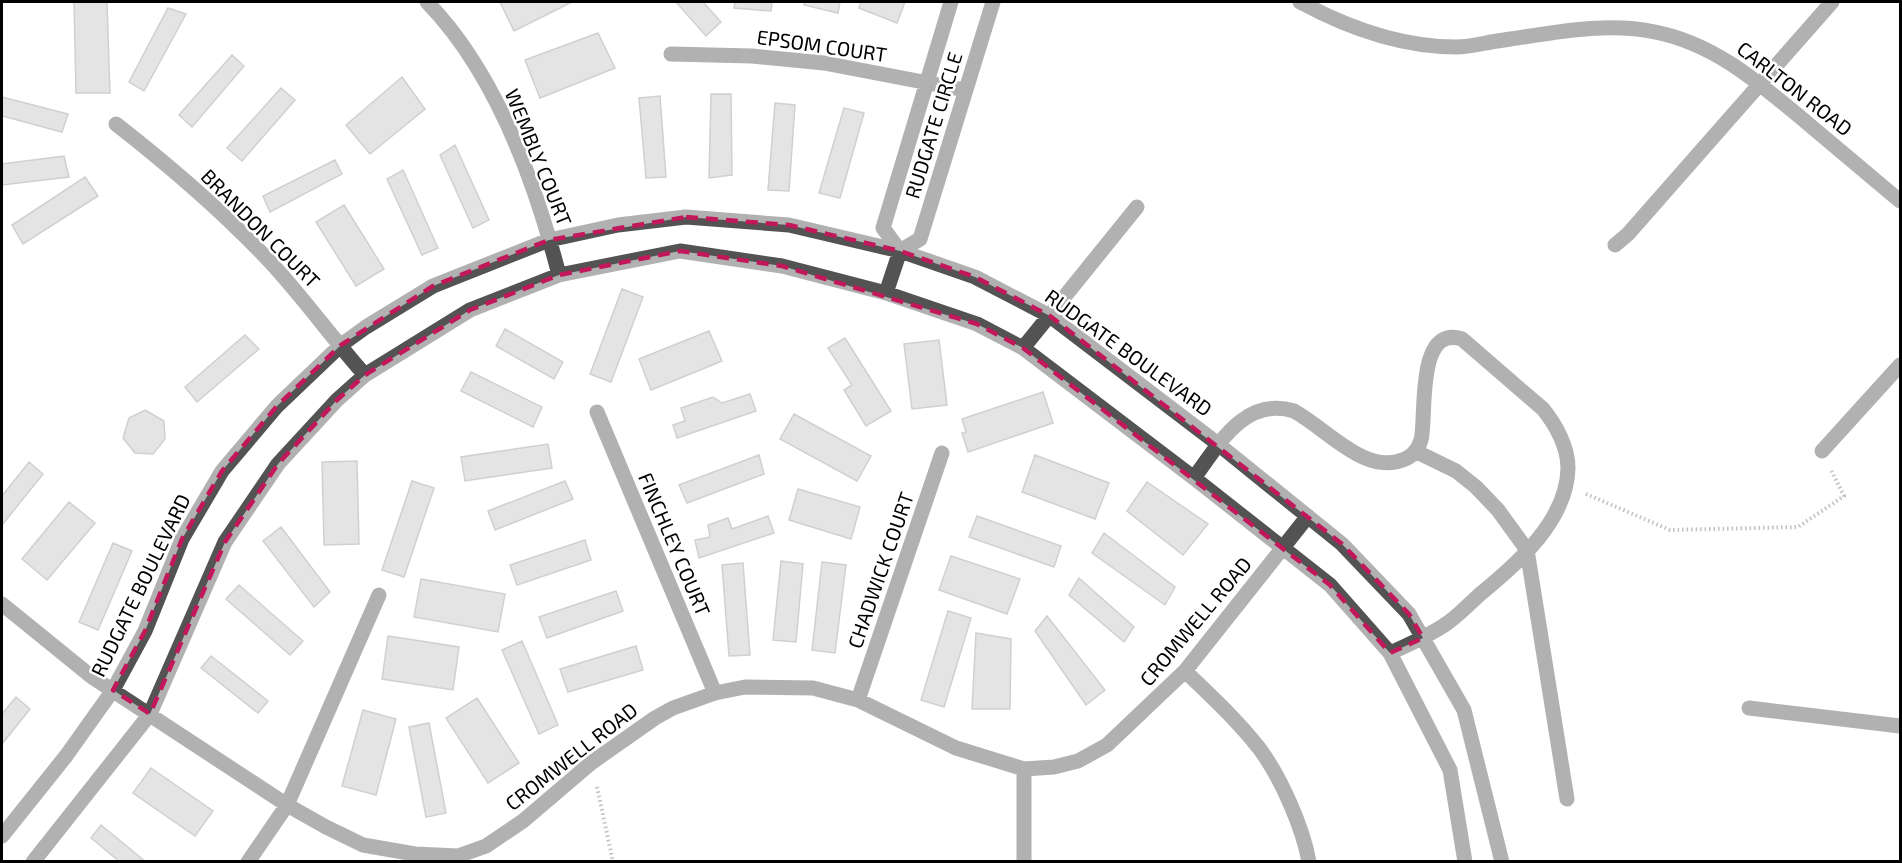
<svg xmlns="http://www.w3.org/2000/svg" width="1902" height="863" font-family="'Exo 2',sans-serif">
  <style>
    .building { fill: #c3c3c3; stroke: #979797; stroke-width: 1.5 }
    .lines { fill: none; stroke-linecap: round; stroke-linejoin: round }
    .path { stroke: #757575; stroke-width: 4; stroke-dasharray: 1.5 3; stroke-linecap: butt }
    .minor { stroke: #535353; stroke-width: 15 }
    .marked { fill: none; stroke: #c2185b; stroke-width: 4.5; stroke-dasharray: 12 8; stroke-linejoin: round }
    .labels { text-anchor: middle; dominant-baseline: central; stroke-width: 5; stroke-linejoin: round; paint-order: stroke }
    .street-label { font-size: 20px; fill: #000; stroke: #fff }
  </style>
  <rect width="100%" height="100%" fill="#fff"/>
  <path class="building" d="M74,2H107L110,93H76Z
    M500,2H572L514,31Z
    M676,2H703L721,22L706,36Z
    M735,2H772L771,11L734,8Z
    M805,2H840L838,13L804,5Z
    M861,2H905L897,23L859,8Z
    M168,8L186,14L144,91L129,82Z
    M598,33L615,68L540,98L525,60Z
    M232,55L244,66L192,127L179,115Z
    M402,77L425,109L370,154L346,125Z
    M281,88L295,100L242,161L227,148Z
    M711,94H731L732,175L709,178Z
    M660,96L666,177L646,178L639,98Z
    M2,97L68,114L62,132L2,116Z
    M775,103L795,105L789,191L768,190Z
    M844,108L864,113L840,198L819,193Z
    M455,145L489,220L473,228L440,155Z
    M64,156L69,177L2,185V164Z
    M335,160L342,174L270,212L263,196Z
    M403,170L438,248L422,255L387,179Z
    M85,177L98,196L23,244L12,225Z
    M344,205L384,269L356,286L316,222Z
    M622,289L643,297L611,382L590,374Z
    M505,329L563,362L554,379L496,346Z
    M709,331L722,361L651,390L639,359Z
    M245,335L259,349L197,402L185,387Z
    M845,338L891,411L866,426L844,390L852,385L828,348Z
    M939,340L947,405L912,409L904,344Z
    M471,372L542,407L533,427L461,391Z
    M1043,392L1053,423L968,452L962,433L966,432L962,419Z
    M750,394L756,411L677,438L673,425L685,421L681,408L713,397L722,403Z
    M145,410L164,421L165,439L153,454L135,453L123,438L129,418Z
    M794,414L871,456L857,481L780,439Z
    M548,444L552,468L465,481L461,457Z
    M759,455L764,474L687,503L679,485Z
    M1035,455L1109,483L1095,519L1022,492Z
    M357,461L359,544L324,545L322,462Z
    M29,462L43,474L2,525V496Z
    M412,481L434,488L404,577L382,570Z
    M565,481L573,499L495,530L488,511Z
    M1147,482L1208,524L1183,555L1127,511Z
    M798,489L860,507L851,539L789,520Z
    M69,502L95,523L47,580L22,559Z
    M768,516L774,533L699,558L695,540L710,537L708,525L728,518L732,529Z
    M977,516L1061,546L1054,567L969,537Z
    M281,527L330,592L314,607L263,541Z
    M1104,533L1175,587L1165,605L1092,553Z
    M585,540L591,560L517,585L510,565Z
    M113,543L132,551L98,630L79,622Z
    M951,556L1020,579L1007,614L939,590Z
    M781,561L803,564L796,642L773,640Z
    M822,562L846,565L835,653L812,650Z
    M743,563L750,655L729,656L722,565Z
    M1079,578L1134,627L1124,642L1069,595Z
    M421,579L505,594L498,632L414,617Z
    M239,585L303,641L290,655L226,599Z
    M616,591L623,611L547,638L539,617Z
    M948,611L971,618L944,707L921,700Z
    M1047,616L1105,690L1086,705L1035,631Z
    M976,633L1011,639L1010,709H972Z
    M388,636L459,647L453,690L382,679Z
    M522,641L558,725L539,734L502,650Z
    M636,646L643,670L568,692L560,669Z
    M211,656L268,701L258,713L201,668Z
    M16,697L30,709L2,744V714Z
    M477,698L519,763L488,783L446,718Z
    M363,710L396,719L376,795L342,786Z
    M429,723L446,813L426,817L409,727Z
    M151,768L213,811L195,836L133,793Z
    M101,825L146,862H120L91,838Z"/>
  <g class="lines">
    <path class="path" d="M1586,494L1670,530L1798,527L1844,496L1831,470
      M597,787L613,862"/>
    <path class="minor" d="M427,2C496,73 535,181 559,275
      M951,2L883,228L900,251L920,239L993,2
      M1300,2C1348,28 1401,47 1456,47C1470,47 1484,43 1497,41C1548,34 1604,21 1655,32C1716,44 1760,84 1806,122C1837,148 1869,175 1900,201
      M671,54L752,56L824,63L965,90
      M116,124C171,167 225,213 273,265C305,300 333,339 365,375
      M1615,245L1628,234L1832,2
      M886,293L900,251
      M1023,348L1137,207
      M597,412L715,693
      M1415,451L1456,471L1476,487L1498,510L1527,550L1567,799
      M1822,451L1900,365
      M1194,478C1219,444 1245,396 1294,411C1317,424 1340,447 1363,457C1384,467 1414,465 1421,440C1427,418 1415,324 1462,339L1543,409C1556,425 1568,447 1568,468C1567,522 1516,564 1478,596C1467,606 1456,618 1443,626C1426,637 1408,645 1390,653
      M2,604L92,677L287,805L326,827L363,845L415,854L458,856L486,846L523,821L591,763L655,718L673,708L715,693L745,687L813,688L858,700L956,748L1024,769L1054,767L1078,761L1107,745L1185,671L1308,516
      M1185,671C1211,696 1237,720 1259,748C1280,776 1303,827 1309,862
      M858,700L942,453
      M1749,708L1900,726
      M1024,769V862
      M2,836L66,756L113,690L145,631L182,539L222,471L277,406L341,345L366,327L433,286L549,240L618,225L686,217L789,225L900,251L975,277L1050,316L1218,444L1342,544L1409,614L1464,710L1502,862
      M33,862L150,714L225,542L278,464L337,400L365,375L470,310L559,275L680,251L782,266L886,293L977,324L1023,348L1194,478L1330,585L1390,653L1450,770L1465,862
      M248,862L287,805L379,595"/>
  </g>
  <path d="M0 0H1902V863H0ZM686,217L789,225L900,251L975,277L1050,316L1342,544L1409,614L1423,638L1390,653L1330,585L1023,348L977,324L782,266L680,251L559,275L470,310L365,375L337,400L278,464L225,542L150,714L113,690L145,631L182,539L222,471L277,406L341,345L433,286L549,240Z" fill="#fff" fill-opacity=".55" fill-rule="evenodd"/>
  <path class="marked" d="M686,217L789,225L900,251L975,277L1050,316L1342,544L1409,614L1423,638L1390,653L1330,585L1023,348L977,324L782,266L680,251L559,275L470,310L365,375L337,400L278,464L225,542L150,714L113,690L145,631L182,539L222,471L277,406L341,345L433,286L549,240Z"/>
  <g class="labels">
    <g class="street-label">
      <text transform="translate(822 45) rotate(8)">EPSOM COURT</text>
      <text transform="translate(1795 88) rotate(38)">CARLTON ROAD</text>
      <text transform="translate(933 125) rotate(-73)">RUDGATE CIRCLE</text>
      <text transform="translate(539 157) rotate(68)">WEMBLY COURT</text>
      <text transform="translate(261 228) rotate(45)">BRANDON COURT</text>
      <text transform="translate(1129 352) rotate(36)">RUDGATE BOULEVARD</text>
      <text transform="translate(675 544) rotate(67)">FINCHLEY COURT</text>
      <text transform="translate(880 570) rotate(-71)">CHADWICK COURT</text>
      <text transform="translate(140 585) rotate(-64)">RUDGATE BOULEVARD</text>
      <text transform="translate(1195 621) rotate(-50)">CROMWELL ROAD</text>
      <text transform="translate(571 756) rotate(-38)">CROMWELL ROAD</text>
    </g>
  </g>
  <rect width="1902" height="863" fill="none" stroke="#000000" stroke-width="6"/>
</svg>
